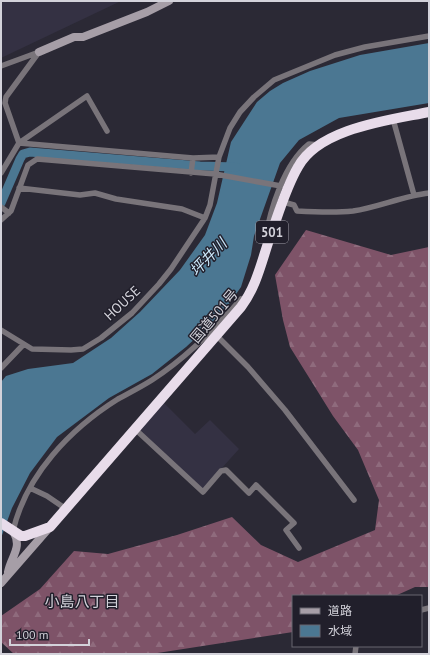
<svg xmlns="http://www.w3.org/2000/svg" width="430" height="655" font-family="'PT Sans','Noto Sans JP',sans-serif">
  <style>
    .built { fill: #343143 }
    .forest { fill: url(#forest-firs) }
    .water { fill: #4b7792 }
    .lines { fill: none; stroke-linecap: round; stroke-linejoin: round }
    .river { stroke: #4b7792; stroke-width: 9 }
    .street { stroke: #79747a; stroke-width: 5.5 }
    .secondary { stroke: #a69ea7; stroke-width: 8 }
    .highway { stroke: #e8dcea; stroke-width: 10 }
    .labels { text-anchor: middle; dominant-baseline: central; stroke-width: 3; stroke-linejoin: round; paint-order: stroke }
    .shield { fill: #211f2b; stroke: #9e9ca6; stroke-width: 1 }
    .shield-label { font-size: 13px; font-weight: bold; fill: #d3d2da }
    .street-label { font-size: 14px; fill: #d3d2da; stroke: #211f2b }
    .water-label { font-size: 15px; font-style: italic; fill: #cde9fb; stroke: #211f2b }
    .neighbourhood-label { font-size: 15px; fill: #d3d2da; stroke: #211f2b }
  </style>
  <defs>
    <pattern id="forest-firs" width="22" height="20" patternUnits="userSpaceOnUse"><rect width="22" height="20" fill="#7e5368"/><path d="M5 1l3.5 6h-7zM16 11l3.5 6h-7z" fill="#8f6b7d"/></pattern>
  </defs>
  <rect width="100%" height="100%" fill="#2b2935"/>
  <path class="built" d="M8,1H121L1,58V3Z
    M163,402L195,434L210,420L239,449L202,490L139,429Z"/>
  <path class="forest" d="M306,230L391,255L429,247V587H415L395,596H293V632L151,654H14L1,642V616L40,589L74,551L108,554L177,535L232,517L261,545L298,562L375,530L379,500L358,450L333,416L290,347L283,320L275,275Z"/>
  <path class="water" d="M429,43V103L339,118L299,140L280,163L254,236L251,255L241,287L229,304L213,322L186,347L152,374L109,398L57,437L30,473L12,508L1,538V382L6,376L28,369L73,363L111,338L140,312L180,270L205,235L217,203L231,142L257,102L270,91L283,83L310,71L360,55Z"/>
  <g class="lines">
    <path class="river" d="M1,203L20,159L23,154L30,152L200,166L236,167"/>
    <path class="street" d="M1,66L39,52
      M393,119L414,195
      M19,143L193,158L219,157
      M19,143L5,103L6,97L39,52
      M1,173L19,143L87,96L107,131
      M191,173L193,158
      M19,188L80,195L95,193L116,199L182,209L205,218
      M283,202L294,205L297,211C315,212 335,213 353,211C379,207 403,196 429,193
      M1,207L9,213
      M1,220L11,211L28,165L37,159L215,174L281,186
      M265,241C270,209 284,164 309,144L319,145
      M1,330L32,349L71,350L83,349L101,338L132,313L159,284L171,269L205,218L210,205L219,157L230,128L240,112L254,97L274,80L335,55L365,47L429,36
      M216,335L248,367L285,410L354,500
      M1,368L23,345
      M135,429L203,492L221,471L226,470L249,493L256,485L294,523L286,530L299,548
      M30,488L47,496L66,509
      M13,531C26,475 70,429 118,399C129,393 141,387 152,380C186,358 215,329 241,299
      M421,610L429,608
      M355,654L356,646"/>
    <path class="secondary" d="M39,52L74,37H83L147,12L169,1
      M8,572C11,556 23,548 13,531
      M1,583L49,528"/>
    <path class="highway" d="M1,523L21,536H25L50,527L241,307C256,287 261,264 269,240C278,216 285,189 298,167C319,128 390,120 429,112"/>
  </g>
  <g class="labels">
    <rect class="shield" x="256" y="221" width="32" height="22" rx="3"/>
    <g class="shield-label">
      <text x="272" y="232">501</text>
    </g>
    <g class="street-label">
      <text transform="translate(122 303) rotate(-43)">HOUSE</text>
      <text transform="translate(214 316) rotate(-50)">国道501号</text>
    </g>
    <g class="water-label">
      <text transform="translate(208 257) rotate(-46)">坪井川</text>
    </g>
    <g class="neighbourhood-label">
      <text x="82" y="601">小島八丁目</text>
    </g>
  </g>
  <rect width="430" height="655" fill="none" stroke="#d3d2da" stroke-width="4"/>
  <rect x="292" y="595" width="130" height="52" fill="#211f2b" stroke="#686771"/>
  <rect x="300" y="608" width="20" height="6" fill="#a69ea7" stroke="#686771"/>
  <text x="328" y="615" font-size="12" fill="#d3d2da">道路</text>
  <rect x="300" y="625" width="20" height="12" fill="#4b7792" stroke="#686771"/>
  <text x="328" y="635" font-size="12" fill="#d3d2da">水域</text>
  <path d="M10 639v6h79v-6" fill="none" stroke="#d3d2da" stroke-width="2"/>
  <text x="16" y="639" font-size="12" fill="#d3d2da" stroke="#211f2b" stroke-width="3" paint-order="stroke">100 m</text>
</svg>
